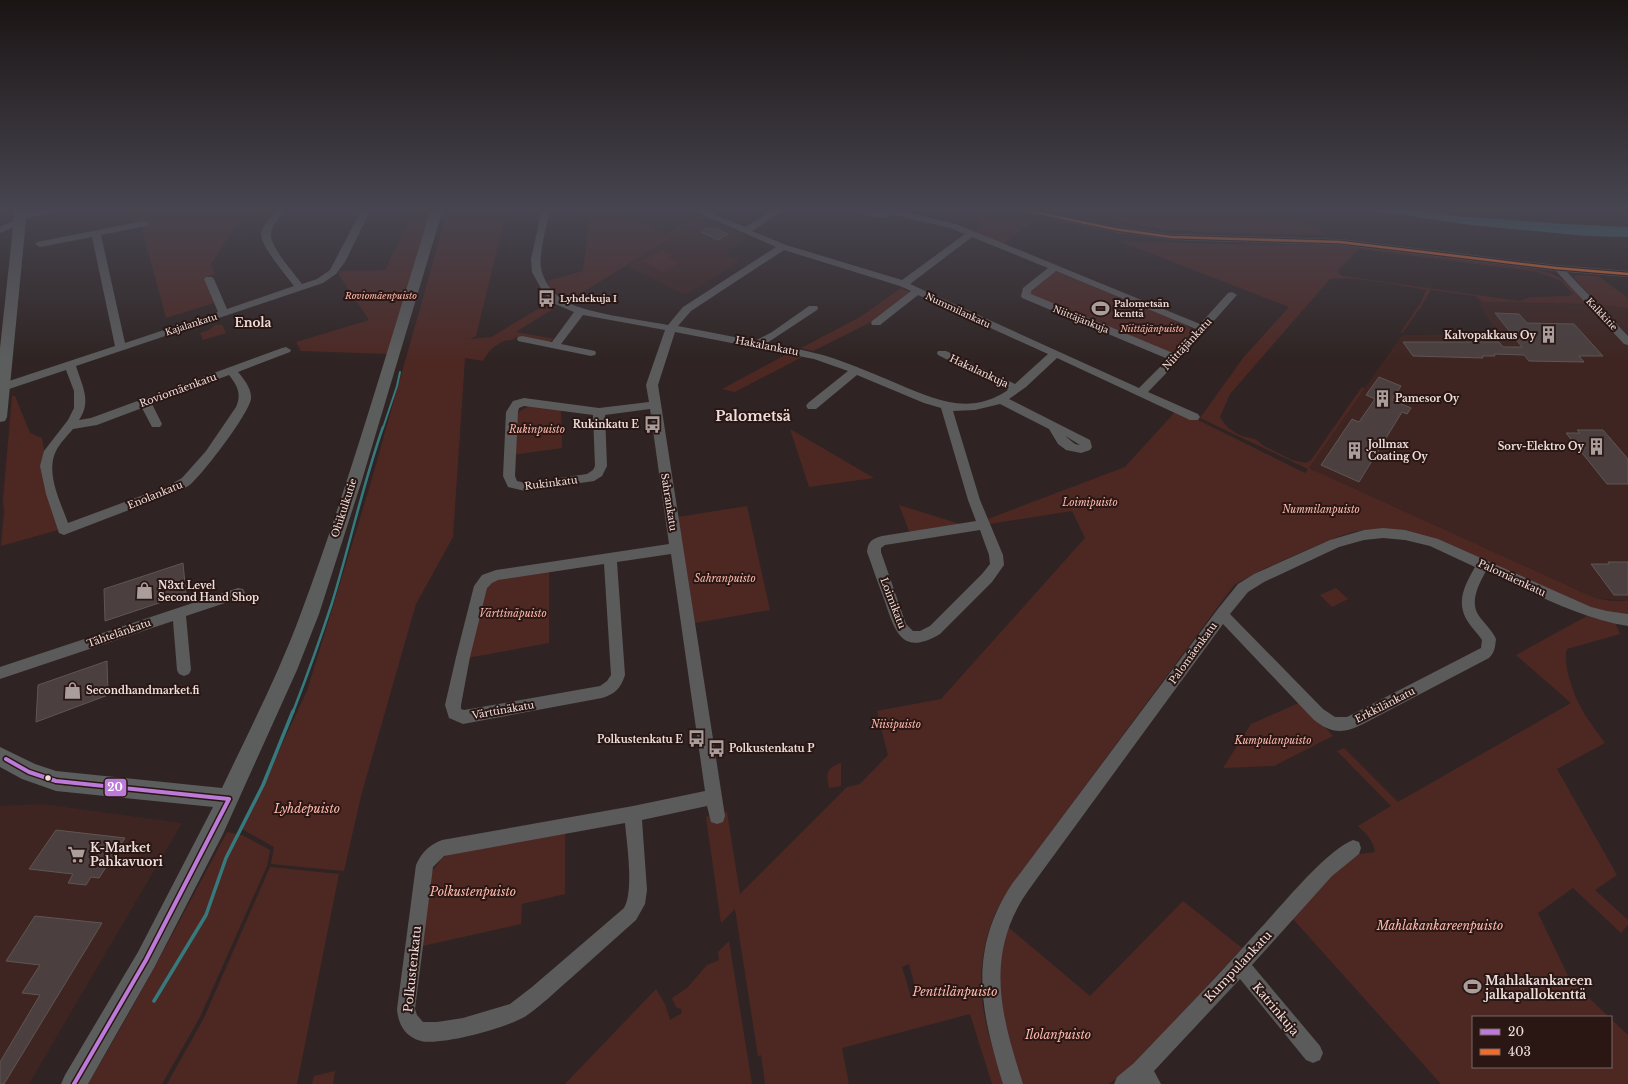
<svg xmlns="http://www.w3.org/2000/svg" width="1628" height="1084" font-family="'Libre Baskerville',serif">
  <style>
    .built { fill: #3e2521 }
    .green { fill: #4d2823; fill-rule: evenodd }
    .water { fill: #367a7e }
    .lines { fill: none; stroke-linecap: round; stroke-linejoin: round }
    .stream-far2 { stroke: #367a7e; stroke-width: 2 }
    .stream-far1 { stroke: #367a7e; stroke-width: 2.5 }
    .stream { stroke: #367a7e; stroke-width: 3.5 }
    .building { fill: #4b403f; stroke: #5f5553 }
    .minor { fill: #5b5b5c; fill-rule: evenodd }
    .major { fill: #5c5d5d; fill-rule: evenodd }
    .bus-1-casing { stroke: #2a1714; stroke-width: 7 }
    .bus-2-casing { stroke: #2a1714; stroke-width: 5 }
    .bus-1 { stroke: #bd7bd9; stroke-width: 4 }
    .bus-2 { stroke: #f36c2b; stroke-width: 2.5 }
    .bus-dot { fill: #eddfdd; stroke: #2a1714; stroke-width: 1.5 }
    .labels { text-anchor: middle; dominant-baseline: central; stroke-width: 4; stroke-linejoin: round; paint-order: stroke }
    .far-park-label { font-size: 9px; font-style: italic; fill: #feb8ad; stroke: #2a1714 }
    .far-poi-label { font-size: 9px; font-weight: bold; fill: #eddfdd; stroke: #2a1714; text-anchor: start }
    .far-street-label { font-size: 9px; fill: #eddfdd; stroke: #2a1714 }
    .poi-label { font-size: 10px; font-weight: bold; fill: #eddfdd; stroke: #2a1714; text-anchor: start }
    .street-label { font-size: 10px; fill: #eddfdd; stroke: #2a1714 }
    .park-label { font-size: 10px; font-style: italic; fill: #feb8ad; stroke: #2a1714 }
    .far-district-label { font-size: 12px; font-weight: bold; fill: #eddfdd; stroke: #2a1714 }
    .near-park-label { font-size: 12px; font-style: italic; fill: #feb8ad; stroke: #2a1714 }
    .near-poi-label { font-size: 12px; font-weight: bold; fill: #eddfdd; stroke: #2a1714; text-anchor: start }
    .near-street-label { font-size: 12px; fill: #eddfdd; stroke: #2a1714 }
    .district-label { font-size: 14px; font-weight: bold; fill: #eddfdd; stroke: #2a1714 }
    .line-badge { stroke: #2a1714; stroke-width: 1.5 }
    .badge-label { font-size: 11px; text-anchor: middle; font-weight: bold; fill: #fff }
  </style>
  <rect width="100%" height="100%" fill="#2f2423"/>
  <path class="built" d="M705,218L749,238L724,253L740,261L685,295L627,266Z
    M1482,302L1599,305L1628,308V601L1595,598L1309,468L1402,335L1500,334L1486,316L1479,303Z
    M42,804L182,823L29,1084H0V806Z"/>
  <path class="green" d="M142,209H278L271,219L239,221L211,264L215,274L204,278L214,303L166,318L141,226L134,227L133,212Z
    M415,209H434L388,354L301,351L296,342L369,320L339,275L340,271L385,270Z
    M448,209H507L476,336L470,339L491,337L548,303L556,307L516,332L555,339L545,343L516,337L512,340C500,339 488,351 483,361L465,358L453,537L416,604L361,796L344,871L271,864L274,847L242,829L307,691L369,489Z
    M582,209H615L665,234L698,215L705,218L568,301L551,289L547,281L583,271L589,220Z
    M964,209H975L1032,222L1003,244L973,232L984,224Z
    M1051,209H1223L1284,215L1319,228L1324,235L1199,232L1154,228Z
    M1119,241L1218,244L1345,245L1533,269C1564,275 1567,282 1587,304L1482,302L1475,296L1431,290L1421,307L1403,332L1400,333L1421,302L1426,290C1399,285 1357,276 1330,279L1230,394L1220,417C1225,426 1232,432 1242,436C1250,438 1257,438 1262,445L1292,460L1306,463L1311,460L1362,387L1365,388L1309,468L1595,598L1611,601H1628V616L1597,611L1461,550L1374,529C1350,530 1330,540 1309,549C1283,560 1258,571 1234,585L1019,875C1011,887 1001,901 995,914C983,941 978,978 983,1007C987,1034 996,1059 1004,1084H992L970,1014L842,1048L849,1084H765L761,1055L758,1056L735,909L721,923L706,817L727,812L740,894L847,787L860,784L888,755L877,711L941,699L1085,538L1072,511L989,524L988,519L1125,467L1175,412L1194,418L1305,473L1308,469L1200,418L1243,358L1289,307ZM1358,249L1537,272L1561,281L1573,294L1569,296L1529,297L1520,301L1343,276L1339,274L1338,271ZM909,964L917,994L912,1000L902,967Z
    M662,250L672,255L668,257L679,263L663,272L643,261Z
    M1055,271L1184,324L1193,330L1175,352L1172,353L1033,297L1028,292Z
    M1576,275L1598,276L1628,298V308L1599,305L1575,279L1574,277Z
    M901,288L910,292L871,322L813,351L801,348L860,317Z
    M215,325H222L226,333L203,340L200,333L209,330Z
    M787,354L802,357L735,392L722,389Z
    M12,396H15L30,433L42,438L58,530L1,546L4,512L3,500Z
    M532,406L561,410L562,448L512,455C513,435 507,411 532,406Z
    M790,429L874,478L809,487Z
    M899,505L963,525L910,533Z
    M747,506L770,610L695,623L678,517Z
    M549,570V643L467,658L485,588L498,579Z
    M1336,588L1348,599L1332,607L1320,595Z
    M1587,616L1615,623L1620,634L1567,649C1562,661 1573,692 1579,704C1585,717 1596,730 1605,743L1557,769L1617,875L1595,890L1628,920V925L1621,933L1573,888L1538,913L1570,980L1609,1017H1473V1067H1611V1019L1628,1035V1084H1441L1293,919L1340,865L1360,854L1375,852C1373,840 1367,834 1358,826L1391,806L1337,751L1344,748L1398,802L1571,703L1516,655Z
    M1301,702L1333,736L1274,766L1223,768L1251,724Z
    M841,763V786L829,788C826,774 826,768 841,763Z
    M227,832L242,835L270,850L267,866L200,1017L162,1084H88C137,1002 182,917 227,832Z
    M565,832V894L522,904L521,924L418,947L431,873L442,858L451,853Z
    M270,867L339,874L297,1084H167L204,1018Z
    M1183,901L1242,948L1139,1060L1112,1082L1108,1084H1021L999,1002L1000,958L1008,927L1090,996Z
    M729,941L752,1084H565L656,989L665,1004L670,1020L682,1013L681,1009L676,1007L672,998L687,988L707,965L719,960L718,952Z
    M335,1071L333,1084H312L314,1076Z"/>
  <path class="water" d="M1360,209H1420L1457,216L1565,224L1628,227V237L1587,236L1471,225Z"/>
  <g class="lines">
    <path class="stream-far2" d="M383,428L397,386L400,372"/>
    <path class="stream-far1" d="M293,712C307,676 320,640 332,603C350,544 363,484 383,427"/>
    <path class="stream" d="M154,1001L206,915L226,858L263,785L293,711"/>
  </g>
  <path class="building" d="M708,227L713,229L715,228L728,234L718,240L701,232Z
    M1495,313L1519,314L1527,323L1574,324L1603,356H1579L1584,362L1529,361L1524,355L1494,354L1495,356H1482L1483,358L1413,356L1403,342H1499L1503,347H1522Z
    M1379,377L1401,386L1392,400L1411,408L1407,414L1402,412L1359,482L1321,465L1352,419L1359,422L1375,399L1366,395Z
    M1577,430H1603L1628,459V484H1607L1566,433H1580Z
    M1608,562H1628V595H1614L1591,564H1609Z
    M183,563L186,594L105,621L104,589Z
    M107,661L108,695L36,722L38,685Z
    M56,830L125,838L99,878L91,877L86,885L68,883L73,874L29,869Z
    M35,916L102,923L4,1084H0V1062L40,995L22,993L40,965L6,961Z"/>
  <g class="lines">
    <path class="minor" d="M42,209H59L58,211L23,219L24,221L23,223L0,233V227L17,219L16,217L17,215Z
      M277,209H286C282,216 272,224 271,233C269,246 294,273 302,284L317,279L330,270L362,209H371L345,262L336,274L323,283L76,366C82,386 92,401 79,420L91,418L282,348L286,347L291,350L290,352L238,372C244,379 252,389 251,399C248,415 205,471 192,483C188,487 182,489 176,492L69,533L64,535L59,533L46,494L40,466L44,451L68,420L74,408V391L66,370L3,391L0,390V384L115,346L92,237L40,247L35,244L37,242L144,221L147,222L149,224L147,226L101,235L125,343L218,312L204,279L206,277H212L214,279L227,309L294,286C286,275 260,246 261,233C263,224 272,216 277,209ZM229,375C237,385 242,394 236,407L206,451L182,478L168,486L68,523C61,503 45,473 56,451C60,443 67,436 73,429L97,425L142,408L152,427H160L162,424L152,404Z
      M542,209H550C547,226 537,257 542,272C545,283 553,293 562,299C580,313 643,320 668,325L683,307L776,247L690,209H702L745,227L775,209H786L752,231L786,245L902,280L965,234L950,228L894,215C883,221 864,214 852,211L851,209C861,209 870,211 880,211L877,209H893L956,224L1200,324L1228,293L1232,292L1237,295L1179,360L1148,392L1198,414L1200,417L1198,420H1190L1057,358L1026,387L1009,399L1090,440L1092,447L1090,450L1081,453L1066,450L1058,444L1049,429L1000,404L975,410L953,411L980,500L1003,555L1004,565L992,582L940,634C901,657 895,631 884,599C878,584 873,568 867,552C868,541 872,539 882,536L976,521L968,500L941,408L924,403L857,375L816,409H808L806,406L808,403L848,371L814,359L675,332L658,385L725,816L723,822L717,824L711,822L707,806L642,820L647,890L645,904L636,920C614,940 592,959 570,979C556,991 542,1005 526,1016C507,1028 441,1046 421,1041C405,1037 398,1024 397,1009L416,865C422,852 429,845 442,840L633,806L705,791L671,554L617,562L625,675C621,688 615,694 602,698L463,724L449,718L445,705L456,657L474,586L482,575L496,570L669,544L650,409L605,415L607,466L602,476L594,481L525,491L508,487L503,476L506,412L513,401L524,398L599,408L649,402L646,385L648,379L665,330L583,315L561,344L595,351L596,353L595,355L591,356L518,341L517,339L518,337L522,336L552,342L574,312L555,304L543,292L532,272L531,259ZM972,237L1048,268L1023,288L1021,296L1022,298L1168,359L1139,388L910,284ZM784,250L900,286L911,291L872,321L871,323L872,325H880L918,295L1048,354L1015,384L946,351H938L937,353L938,355L1008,390C970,416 936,400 898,384C879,376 861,368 841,361C817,352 792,348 767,343L817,310L818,308L817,306H809L772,332L755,341L678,326L691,311ZM1056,271L1196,329L1173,353L1031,294V291ZM524,406L593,415L595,466L593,470L587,474L525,483L517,481L515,476L518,412L519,408ZM1065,436L1067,437L1080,445L1075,444ZM980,530L989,555L990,564L982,574L930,626L920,631H913L906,624L881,552V548L885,545ZM604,564L611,675L607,681L600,686L464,710L461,709V705L470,657L487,588L492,583L498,580ZM625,823C627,845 634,891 624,908L532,987L510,1004L463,1018L437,1022H423L417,1015L415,1009L433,867L444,856Z
      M1015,209H1032L1114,226L1171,234L1340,239L1556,265L1628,271V277L1567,272L1628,336V345L1624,344L1556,271L1340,245L1171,240L1114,232L1019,212Z
      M1383,528L1405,530L1438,539L1591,607L1607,611L1628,614V626C1578,618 1532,592 1486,571C1479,584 1469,602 1479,616C1485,624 1492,630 1496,639C1495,647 1495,652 1489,658L1363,724C1343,734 1331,734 1313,719L1223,624L1038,877C1031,887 1023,897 1018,907C986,967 1004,1024 1023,1084H1003C981,1012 967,952 1012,884L1217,610L1238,584L1254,574L1330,540L1364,530ZM1383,538L1405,540L1430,546L1475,567C1465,585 1455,602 1468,622C1472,628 1478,634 1482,640L1481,648L1347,717H1335L1323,709L1230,614L1248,592L1264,582L1339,547L1364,540Z
      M238,588L243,589L245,593L243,597L186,616L191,670L189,674L184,676L179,674L177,670L173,621L0,679V667Z
      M1353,840L1359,842L1361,848L1359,854L1332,876L1252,965L1320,1046L1323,1053L1320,1060L1313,1063L1306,1060L1240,979L1154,1071L1161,1084H1114L1117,1077L1134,1063C1175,1020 1217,977 1257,932C1280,908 1324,852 1353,840Z"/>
    <path class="major" d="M15,209H27L7,417L5,421L0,422V348Z
      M431,209H443L362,480L319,614L297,670L223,834L154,968L88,1084H61L65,1075L138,952L213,807L56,791L22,779L0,767V747L35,764L56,771L222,788C249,731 279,673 301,613C350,481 389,344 431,209Z"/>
    <defs>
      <path id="bus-1" d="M6,759L29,772L56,781L229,799
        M74,1084L146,960L229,799"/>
      <path id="bus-2" d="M1020,209L1114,229L1171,237L1340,242L1556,268L1628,274"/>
    </defs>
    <use href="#bus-1" class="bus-1-casing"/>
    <use href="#bus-2" class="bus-2-casing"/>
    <use href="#bus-1" class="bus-1"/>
    <use href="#bus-2" class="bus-2"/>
  </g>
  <linearGradient id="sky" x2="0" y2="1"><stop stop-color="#1a1413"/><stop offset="0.58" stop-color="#474550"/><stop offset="1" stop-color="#474550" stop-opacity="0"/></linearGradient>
  <rect width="1628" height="361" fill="url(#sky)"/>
  <defs>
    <symbol id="bus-bare" viewBox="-9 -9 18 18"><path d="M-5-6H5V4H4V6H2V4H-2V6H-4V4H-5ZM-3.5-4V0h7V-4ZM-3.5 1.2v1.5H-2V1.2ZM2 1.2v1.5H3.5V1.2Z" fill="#aa9e9c" stroke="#2a1714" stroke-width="2.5" paint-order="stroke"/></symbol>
    <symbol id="stadium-bare" viewBox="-9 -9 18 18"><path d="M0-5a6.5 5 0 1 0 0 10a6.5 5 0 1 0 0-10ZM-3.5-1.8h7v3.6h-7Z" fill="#aa9e9c" stroke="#2a1714" stroke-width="2.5" paint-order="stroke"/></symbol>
    <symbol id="building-bare" viewBox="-9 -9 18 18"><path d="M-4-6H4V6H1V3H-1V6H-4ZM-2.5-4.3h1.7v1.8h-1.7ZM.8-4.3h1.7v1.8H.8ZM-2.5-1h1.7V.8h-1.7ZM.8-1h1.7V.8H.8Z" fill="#aa9e9c" stroke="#2a1714" stroke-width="2.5" paint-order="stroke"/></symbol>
    <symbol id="shop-bare" viewBox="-9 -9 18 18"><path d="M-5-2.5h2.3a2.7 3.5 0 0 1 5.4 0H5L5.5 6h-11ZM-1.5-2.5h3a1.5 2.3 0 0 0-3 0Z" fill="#aa9e9c" stroke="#2a1714" stroke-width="2.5" paint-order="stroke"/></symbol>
    <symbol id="supermarket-bare" viewBox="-9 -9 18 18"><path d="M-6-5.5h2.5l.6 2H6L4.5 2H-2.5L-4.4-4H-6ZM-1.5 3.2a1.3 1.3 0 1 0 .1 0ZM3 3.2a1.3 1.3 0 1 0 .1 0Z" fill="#aa9e9c" stroke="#2a1714" stroke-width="2.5" paint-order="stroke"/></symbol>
  </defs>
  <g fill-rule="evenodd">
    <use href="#bus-bare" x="534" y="286" width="25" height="25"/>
    <use href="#stadium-bare" x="1088" y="296" width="25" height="25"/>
    <use href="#building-bare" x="1536" y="322" width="25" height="25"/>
    <use href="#building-bare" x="1370" y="386" width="25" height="25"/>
    <use href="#bus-bare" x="640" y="412" width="25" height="25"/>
    <use href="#building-bare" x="1584" y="434" width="25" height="25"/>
    <use href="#building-bare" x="1342" y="438" width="25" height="25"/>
    <use href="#shop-bare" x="132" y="578" width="25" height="25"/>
    <use href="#shop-bare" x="60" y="678" width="25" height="25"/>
    <use href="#bus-bare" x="684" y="726" width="25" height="25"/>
    <use href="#bus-bare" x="704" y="736" width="25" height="25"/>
    <use href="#supermarket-bare" x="64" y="842" width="25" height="25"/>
    <use href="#stadium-bare" x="1460" y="974" width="25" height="25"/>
  </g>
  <circle class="bus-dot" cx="48" cy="778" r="3.5"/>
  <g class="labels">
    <g class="far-park-label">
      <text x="381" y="295">Roviomäenpuisto</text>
      <text x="1152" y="328">Niittäjänpuisto</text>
    </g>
    <g class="far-poi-label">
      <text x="560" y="298">Lyhdekuja I</text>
      <text x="1114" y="303">Palometsän<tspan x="1114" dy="10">kenttä</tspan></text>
    </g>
    <g class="far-street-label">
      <text transform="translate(958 310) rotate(25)">Nummilankatu</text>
      <text transform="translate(1602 314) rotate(47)">Kalkkitie</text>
      <text transform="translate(1081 319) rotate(22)">Niittäjänkuja</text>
      <text transform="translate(191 324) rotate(-18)">Kajalankatu</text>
    </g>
    <g class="poi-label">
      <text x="1536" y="335" text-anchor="end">Kalvopakkaus Oy</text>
      <text x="1395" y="398">Pamesor Oy</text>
      <text x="639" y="424" text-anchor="end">Rukinkatu E</text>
      <text x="1368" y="444">Jollmax<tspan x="1368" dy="12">Coating Oy</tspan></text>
      <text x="1584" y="446" text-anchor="end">Sorv-Elektro Oy</text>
      <text x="158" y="585">N3xt Level<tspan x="158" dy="12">Second Hand Shop</tspan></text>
      <text x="86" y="690">Secondhandmarket.fi</text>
      <text x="683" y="739" text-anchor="end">Polkustenkatu E</text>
      <text x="729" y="748">Polkustenkatu P</text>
    </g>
    <g class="street-label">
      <text transform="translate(1187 344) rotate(-47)">Niittäjänkatu</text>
      <text transform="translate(767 346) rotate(11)">Hakalankatu</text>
      <text transform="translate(979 371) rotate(25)">Hakalankuja</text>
      <text transform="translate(178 390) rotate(-20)">Roviomäenkatu</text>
      <text transform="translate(551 483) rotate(-7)">Rukinkatu</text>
      <text transform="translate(155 495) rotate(-22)">Enolankatu</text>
      <text transform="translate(669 502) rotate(81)">Sahrankatu</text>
      <text transform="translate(344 508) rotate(-72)">Ohikulkutie</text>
      <text transform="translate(1512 578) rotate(25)">Palomäenkatu</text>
      <text transform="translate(893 603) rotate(69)">Loimikatu</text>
      <text transform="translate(119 633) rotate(-19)">Tähtelänkatu</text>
      <text transform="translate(1193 653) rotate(-54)">Palomäenkatu</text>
      <text transform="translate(1385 705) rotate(-27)">Erkkilänkatu</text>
      <text transform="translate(503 710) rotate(-10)">Värttinäkatu</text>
    </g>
    <g class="park-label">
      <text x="537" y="429">Rukinpuisto</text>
      <text x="1090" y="502">Loimipuisto</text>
      <text x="1321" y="509">Nummilanpuisto</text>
      <text x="725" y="578">Sahranpuisto</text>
      <text x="513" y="613">Värttinäpuisto</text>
      <text x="896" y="724">Niisipuisto</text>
      <text x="1273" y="740">Kumpulanpuisto</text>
    </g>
    <g class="far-district-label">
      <text x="253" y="322">Enola</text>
    </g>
    <g class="near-park-label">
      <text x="307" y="808">Lyhdepuisto</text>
      <text x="473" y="891">Polkustenpuisto</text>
      <text x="1440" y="925">Mahlakankareenpuisto</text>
      <text x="955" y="991">Penttilänpuisto</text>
      <text x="1058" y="1034">Ilolanpuisto</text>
    </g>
    <g class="near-poi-label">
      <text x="90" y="847">K-Market<tspan x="90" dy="14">Pahkavuori</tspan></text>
      <text x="1485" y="980">Mahlakankareen<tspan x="1485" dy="14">jalkapallokenttä</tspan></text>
    </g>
    <g class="near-street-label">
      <text transform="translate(1238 966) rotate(-47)">Kumpulankatu</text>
      <text transform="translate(412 969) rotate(-84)">Polkustenkatu</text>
      <text transform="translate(1276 1009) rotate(50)">Katrinkuja</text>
    </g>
    <g class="district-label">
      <text x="753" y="416">Palometsä</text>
    </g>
  </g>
  <rect class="line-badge" x="104" y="778" width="23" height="19" rx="4" fill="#bd7bd9"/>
  <g class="badge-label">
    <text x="115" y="791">20</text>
  </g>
  <rect x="1472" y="1016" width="140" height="52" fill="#2a1714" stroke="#786764"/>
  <rect x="1480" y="1029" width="20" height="6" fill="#bd7bd9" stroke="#786764"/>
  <text x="1508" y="1036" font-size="12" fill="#eddfdd">20</text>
  <rect x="1480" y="1049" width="20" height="6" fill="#f36c2b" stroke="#786764"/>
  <text x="1508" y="1056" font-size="12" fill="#eddfdd">403</text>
</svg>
